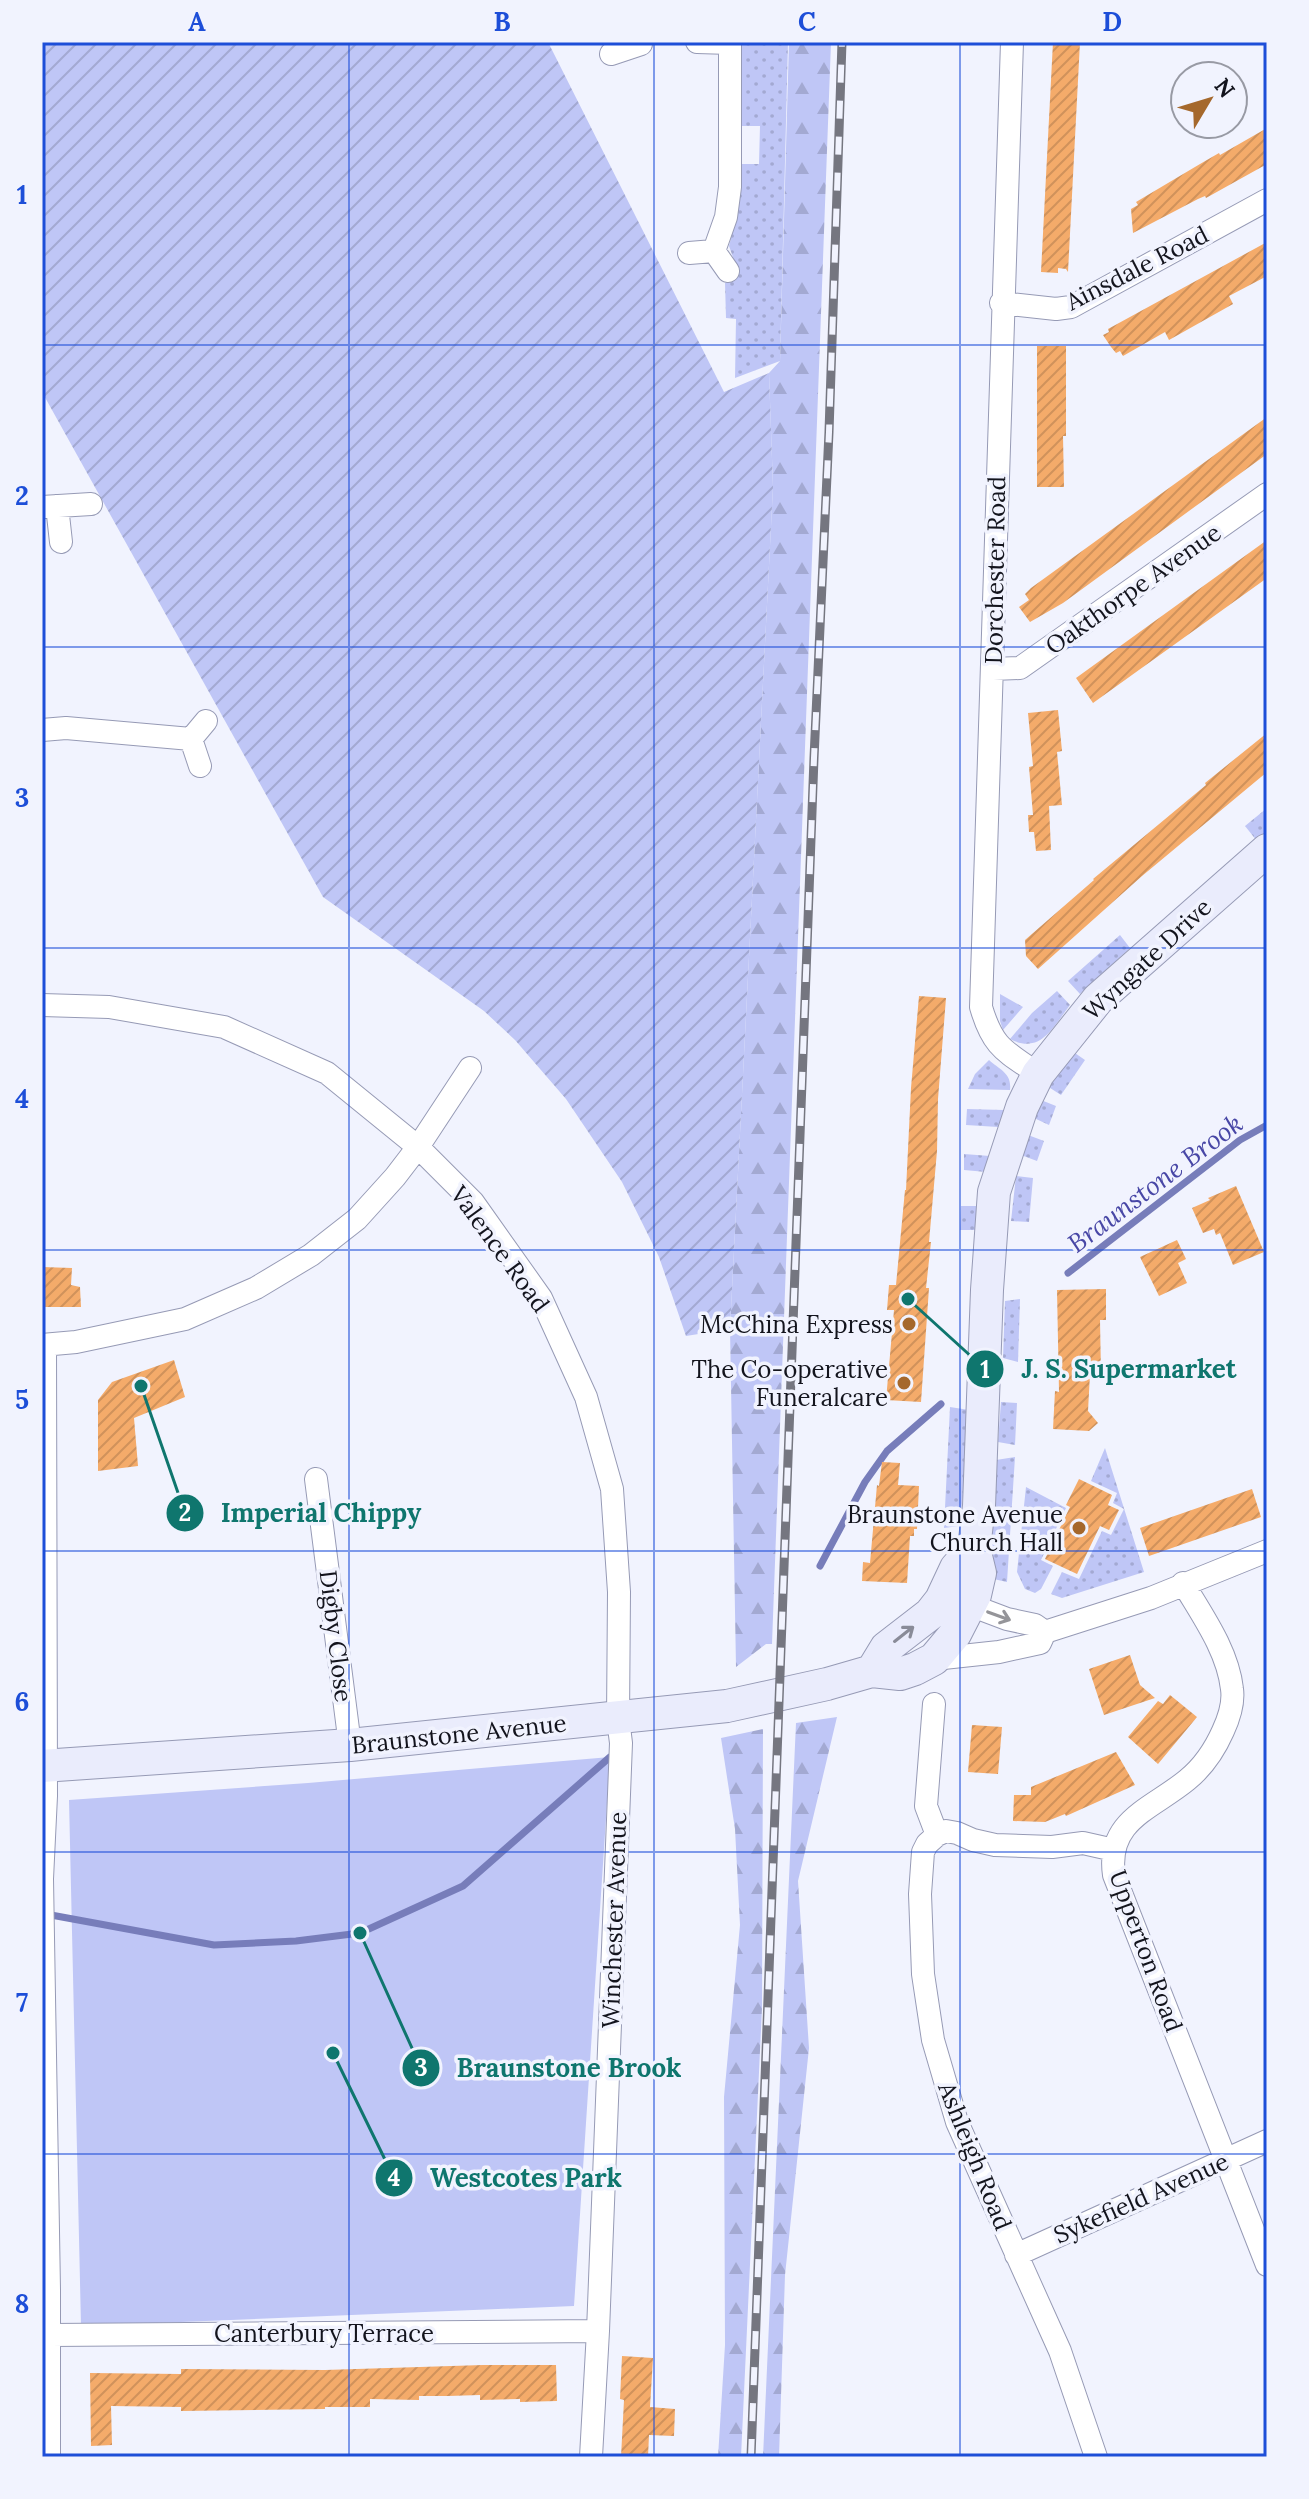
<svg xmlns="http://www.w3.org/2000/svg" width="1309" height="2499" font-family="Lora,serif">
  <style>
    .grass { fill: url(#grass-dots) }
    .forest { fill: url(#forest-firs) }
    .park { fill: #bfc6f6 }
    .garden { fill: url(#garden-furrows) }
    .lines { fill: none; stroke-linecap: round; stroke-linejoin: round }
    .stream { stroke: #777dba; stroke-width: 7 }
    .building { fill: url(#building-hatch) }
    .street-casing { stroke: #969ab5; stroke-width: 24 }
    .secondary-casing { stroke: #969ab5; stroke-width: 34 }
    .street { stroke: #fff; stroke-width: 22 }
    .secondary { stroke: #eaecfc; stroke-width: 32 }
    .rail-casing { stroke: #757680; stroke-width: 9 }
    .rail { stroke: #f1f3fe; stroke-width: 6; stroke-dasharray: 18; stroke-linecap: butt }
    .oneway { stroke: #959599 }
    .oneway2 { stroke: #898b98 }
    .grid { fill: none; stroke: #1d4ed8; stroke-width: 2; stroke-opacity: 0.55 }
    .poi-dot { fill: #a5682c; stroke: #f1f3fe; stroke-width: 3 }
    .labels { text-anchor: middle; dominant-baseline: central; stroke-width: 7; stroke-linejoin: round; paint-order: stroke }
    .street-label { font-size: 24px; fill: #13141d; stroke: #f1f3fe }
    .poi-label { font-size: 24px; fill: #13141d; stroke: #f1f3fe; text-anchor: end }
    .water-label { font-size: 26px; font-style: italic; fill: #4847a6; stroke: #f1f3fe }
    .leader { fill: none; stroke: #0f766e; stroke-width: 3 }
    .callout-dot { fill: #0f766e; stroke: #f1f3fe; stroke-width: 3 }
    .mark-label { font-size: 24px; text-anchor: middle; font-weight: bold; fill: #fff }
    .callout-label { font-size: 26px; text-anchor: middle; font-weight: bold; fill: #0f766e; stroke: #f1f3fe; stroke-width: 7; stroke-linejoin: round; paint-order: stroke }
    .neatline { fill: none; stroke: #1d4ed8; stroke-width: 3 }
    .grid-label { font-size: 26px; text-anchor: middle; font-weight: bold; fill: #1d4ed8 }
  </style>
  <defs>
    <pattern id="grass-dots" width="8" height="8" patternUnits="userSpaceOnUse" patternTransform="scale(2)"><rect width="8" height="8" fill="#bfc6f6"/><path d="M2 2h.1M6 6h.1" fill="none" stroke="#a3a9d2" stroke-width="1.8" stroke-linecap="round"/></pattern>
    <pattern id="forest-firs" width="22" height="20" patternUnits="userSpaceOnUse" patternTransform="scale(2)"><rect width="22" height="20" fill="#bfc6f6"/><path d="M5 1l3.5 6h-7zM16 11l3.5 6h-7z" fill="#a3a9d2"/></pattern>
    <pattern id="garden-furrows" width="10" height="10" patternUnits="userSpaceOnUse" patternTransform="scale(2)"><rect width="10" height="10" fill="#bfc6f6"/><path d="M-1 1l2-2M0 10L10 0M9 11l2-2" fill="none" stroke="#a3a9d2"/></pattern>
    <pattern id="building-hatch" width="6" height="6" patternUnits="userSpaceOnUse" patternTransform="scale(2)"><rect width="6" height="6" fill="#f4ab6a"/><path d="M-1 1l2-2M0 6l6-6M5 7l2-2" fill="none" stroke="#d0925b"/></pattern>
  </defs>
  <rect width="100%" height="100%" fill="#f1f3fe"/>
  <path class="grass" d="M742,42H788L780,361L735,378L736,319L726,318L725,283L736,280L739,274L729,246L737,215L739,164H759L760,126H741Z
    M1267,808V832L1257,841L1245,826Z
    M1120,935L1130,948L1080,994L1068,981Z
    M1057,991L1070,1005C1053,1027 1041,1055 1010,1039L1032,1013Z
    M1000,994L1023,1007L1003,1030L1000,1021Z
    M1072,1051L1085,1060L1061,1095L1047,1086Z
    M989,1060C1000,1070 1012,1073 1010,1090L968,1089L975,1074Z
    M1041,1100L1056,1106L1049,1125L1034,1118Z
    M967,1109L1004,1110L998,1127L966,1125Z
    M1028,1135L1044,1141L1037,1161L1021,1155Z
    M964,1154L990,1156L986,1172L964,1170Z
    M1016,1176L1033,1178L1029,1222L1011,1221Z
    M961,1206H982L980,1230H960Z
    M1020,1299L1018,1362L1003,1358L1005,1301Z
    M1001,1402L1017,1403L1015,1445L998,1442Z
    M950,1407L969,1410L965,1481L959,1526L944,1528Z
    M1105,1448L1144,1572L1062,1598L1051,1594L1062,1572L1079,1579L1102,1531L1111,1535L1124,1509L1113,1503L1117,1493L1091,1481Z
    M1015,1457L1007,1582L989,1578L996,1460Z
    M1026,1487L1066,1508L1041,1560L1053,1566L1041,1589L1035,1593L1025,1589L1017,1572Z"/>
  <path class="forest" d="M789,42H831L772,1644H766L736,1667L730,1329L773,487L769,373L780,361Z
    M837,1717L798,1881L809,2048L785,2275L779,2457H763L796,1723Z
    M763,1729L762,2008L741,2457H718L725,2345L724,2097L740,1925L735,1829L721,1738Z"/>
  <path class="park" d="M610,1757L574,2306L81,2326L69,1800L308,1783Z"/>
  <path class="garden" d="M42,42H548L724,392L769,373L773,487L730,1329L686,1336L659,1257L622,1182L566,1099L515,1040L484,1011L323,897L42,392Z"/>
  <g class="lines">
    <path class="stream" d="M1068,1273L1240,1140L1267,1125
      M820,1566L865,1482L887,1451L941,1404
      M51,1915L214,1945L296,1941L360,1933L463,1886L610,1757"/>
  </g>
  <path class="building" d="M1053,42H1080L1068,272L1066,269L1058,268V273L1041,272Z
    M1267,128V164L1206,198L1205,196L1198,199L1133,233L1131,209L1138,205L1136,202L1200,164L1219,153L1220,155Z
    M1267,242V276L1229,296L1233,304L1169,340L1165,332L1123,356L1120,351L1116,353L1111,347L1103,335L1109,332L1108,329Z
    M1037,346H1066V436H1063L1064,487H1037Z
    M1267,417V454L1063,603L1030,622L1019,607L1029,600L1025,594L1031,588Z
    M1267,540V578L1093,703L1076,678Z
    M1058,710L1062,751L1057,752L1062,805L1049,806L1051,850L1036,851L1034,832H1029L1028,815H1033L1029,767L1033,766L1028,713Z
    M1267,733V772L1142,876L1038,969L1026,956L1025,940L1094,880L1093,879L1206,785L1205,783Z
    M919,996L946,998L938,1099L937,1151L929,1242H931L926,1288H929L921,1402L886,1400L894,1310H887L889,1285H896L905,1190H906L911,1088Z
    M1236,1186L1264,1252L1233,1265L1220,1233L1216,1235L1214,1229L1203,1233L1192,1208L1210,1200L1208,1198Z
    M1177,1240L1186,1259L1178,1263L1187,1283L1159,1296L1140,1257Z
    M42,1267L72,1268L71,1285L80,1287L81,1307H42Z
    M1106,1289V1320H1100L1101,1374H1090L1088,1411L1098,1423L1089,1431L1053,1429L1055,1391L1059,1392L1057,1290Z
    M174,1360L185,1397L134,1418L138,1466L98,1471V1400L112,1382Z
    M882,1462L900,1463L898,1485L919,1486L917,1529H914V1536H910L907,1583L862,1581L863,1562L870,1563L877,1485L879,1486Z
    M1079,1479L1112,1495L1108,1505L1119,1510L1109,1530L1100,1526L1077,1574L1045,1559L1070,1507L1066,1505Z
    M1252,1489L1261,1517L1149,1556L1140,1528Z
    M1130,1655L1140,1685L1155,1698L1104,1715L1089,1669Z
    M1170,1695L1197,1717L1158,1764L1128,1737L1158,1701L1163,1704Z
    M972,1725L1002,1727L998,1774L968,1772Z
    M1116,1752L1135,1785L1066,1816L1065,1814L1045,1822L1013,1821L1014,1795H1031V1787Z
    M622,2356L653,2358L650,2407L675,2409L674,2436L649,2435L648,2457H621L624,2400L620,2399Z
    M483,2365H556L557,2401L520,2402V2399L480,2400V2395L448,2396H419V2400L370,2399V2407H325V2409L181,2411V2407L111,2406L112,2445L91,2446L90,2373L181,2374V2369L325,2370Z"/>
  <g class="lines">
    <defs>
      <path id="street" d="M697,42L730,43
        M1012,42C999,364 993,686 981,1007C993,1048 1005,1051 1038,1074
        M611,54L641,44
        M689,253L714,251
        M728,271L714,251L726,217L730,187V42
        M1001,303L1056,309L1071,307L1267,200
        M57,506L61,542
        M42,507L91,504
        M993,669L1020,668L1267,494
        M42,730L66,728L191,739
        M200,766L191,739L206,721
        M42,1005L109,1007L224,1027L327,1073L418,1147L473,1202L541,1298L586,1397L612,1489L619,1592L618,1719L621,1743L598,2331L591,2457
        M42,1345L76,1342L185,1319L256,1288L311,1255L357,1219L395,1177L418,1147L470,1068
        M45,1345L46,1796L42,1879L49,2290V2457
        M316,1479L350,1745
        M1183,1583C1202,1615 1228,1651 1232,1689C1234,1703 1229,1718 1223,1731C1215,1749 1203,1767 1187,1780C1152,1809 1106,1820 1114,1875L1267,2265
        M958,1606L970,1605L1007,1619L1035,1625L1045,1632
        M934,1659L999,1652L1040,1643L1045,1632L1151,1598L1267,1551
        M934,1704L926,1806L937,1835L927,1844L923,1852L920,1894L923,1974L933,2040L957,2122L1060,2351L1096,2457
        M937,1835L946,1831L957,1833L973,1840L995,1845L1052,1847L1083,1843L1114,1850
        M1016,2255L1267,2141
        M50,2335L598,2331"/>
      <path id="secondary" d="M872,1671L886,1648L930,1614L941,1600L956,1568L974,1548
        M42,1766L350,1745L727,1706L827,1684L872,1671L900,1674L915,1669L934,1659L955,1634L975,1595L980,1573L974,1548L979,1506L987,1290L994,1192L1022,1107L1038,1074L1098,999L1267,850"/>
    </defs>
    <use href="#street" class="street-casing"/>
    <use href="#secondary" class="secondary-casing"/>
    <use href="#street" class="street"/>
    <use href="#secondary" class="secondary"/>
    <defs>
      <path id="rail" d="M751,2457L814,758L829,432L842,42"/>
    </defs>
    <use href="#rail" class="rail-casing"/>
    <use href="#rail" class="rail"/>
  </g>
  <defs><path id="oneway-shaft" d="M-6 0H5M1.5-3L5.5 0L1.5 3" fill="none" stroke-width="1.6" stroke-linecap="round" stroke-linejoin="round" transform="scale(2)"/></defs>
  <use class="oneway" href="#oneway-shaft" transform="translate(999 1616) rotate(20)"/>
  <use class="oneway2" href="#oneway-shaft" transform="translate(904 1634) rotate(-38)"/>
  <path class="grid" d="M349,42V2457M654,42V2457M960,42V2457M42,345H1267M42,647H1267M42,948H1267M42,1250H1267M42,1551H1267M42,1852H1267M42,2154H1267"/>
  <g class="poi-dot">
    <circle cx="909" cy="1324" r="8"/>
    <circle cx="904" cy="1383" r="8"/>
    <circle cx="1079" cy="1528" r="8"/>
  </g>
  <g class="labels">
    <g class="street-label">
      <text transform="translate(1137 268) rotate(-27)">Ainsdale Road</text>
      <text transform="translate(995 570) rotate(-89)">Dorchester Road</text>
      <text transform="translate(1133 589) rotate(-35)">Oakthorpe Avenue</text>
      <text transform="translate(1147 959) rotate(-43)">Wyngate Drive</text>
      <text transform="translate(500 1249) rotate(54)">Valence Road</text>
      <text transform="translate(336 1636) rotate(83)">Digby Close</text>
      <text transform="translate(459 1734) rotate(-6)">Braunstone Avenue</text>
      <text transform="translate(614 1920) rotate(-88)">Winchester Avenue</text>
      <text transform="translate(1146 1951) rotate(70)">Upperton Road</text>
      <text transform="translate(975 2156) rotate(68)">Ashleigh Road</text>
      <text transform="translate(1141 2198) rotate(-24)">Sykefield Avenue</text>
      <text x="324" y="2333">Canterbury Terrace</text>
    </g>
    <g class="poi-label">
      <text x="893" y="1324">McChina Express</text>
      <text x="888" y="1369">The Co-operative<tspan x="888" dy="28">Funeralcare</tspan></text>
      <text x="1063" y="1514">Braunstone Avenue<tspan x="1063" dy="28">Church Hall</tspan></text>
    </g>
    <g class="water-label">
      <text transform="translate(1155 1183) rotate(-37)">Braunstone Brook</text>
    </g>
  </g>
  <path class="leader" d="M908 1299L985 1369M141 1386L185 1513M360 1933L421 2068M333 2053L394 2178"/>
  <g class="callout-dot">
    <circle cx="908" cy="1299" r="8"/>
    <circle cx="141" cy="1386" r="8"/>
    <circle cx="360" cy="1933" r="8"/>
    <circle cx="333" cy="2053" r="8"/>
    <circle cx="985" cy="1369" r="20"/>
    <circle cx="185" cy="1513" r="20"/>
    <circle cx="421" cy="2068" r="20"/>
    <circle cx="394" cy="2178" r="20"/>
  </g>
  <g class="mark-label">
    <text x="985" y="1378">1</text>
    <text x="185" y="1521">2</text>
    <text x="421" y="2076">3</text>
    <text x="394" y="2186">4</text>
  </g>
  <g class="callout-label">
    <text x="1129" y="1378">J. S. Supermarket</text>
    <text x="321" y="1522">Imperial Chippy</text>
    <text x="569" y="2077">Braunstone Brook</text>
    <text x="526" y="2187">Westcotes Park</text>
  </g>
  <rect width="1309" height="2499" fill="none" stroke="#f1f3fe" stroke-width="88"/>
  <g transform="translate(1209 100) rotate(52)"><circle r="38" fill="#f1f3fe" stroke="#989aa4" stroke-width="2"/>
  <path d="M0-6L14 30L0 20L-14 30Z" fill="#a5682c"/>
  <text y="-12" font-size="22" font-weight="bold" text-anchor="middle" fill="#13141d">N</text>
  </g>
  <rect x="44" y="44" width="1221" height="2411" class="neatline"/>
  <g class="grid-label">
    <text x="197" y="31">A</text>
    <text x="502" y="31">B</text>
    <text x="807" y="31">C</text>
    <text x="1112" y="31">D</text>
    <text x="22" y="204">1</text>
    <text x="22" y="505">2</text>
    <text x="22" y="807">3</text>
    <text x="22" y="1108">4</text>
    <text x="22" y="1409">5</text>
    <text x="22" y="1711">6</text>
    <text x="22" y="2012">7</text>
    <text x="22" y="2313">8</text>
  </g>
</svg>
